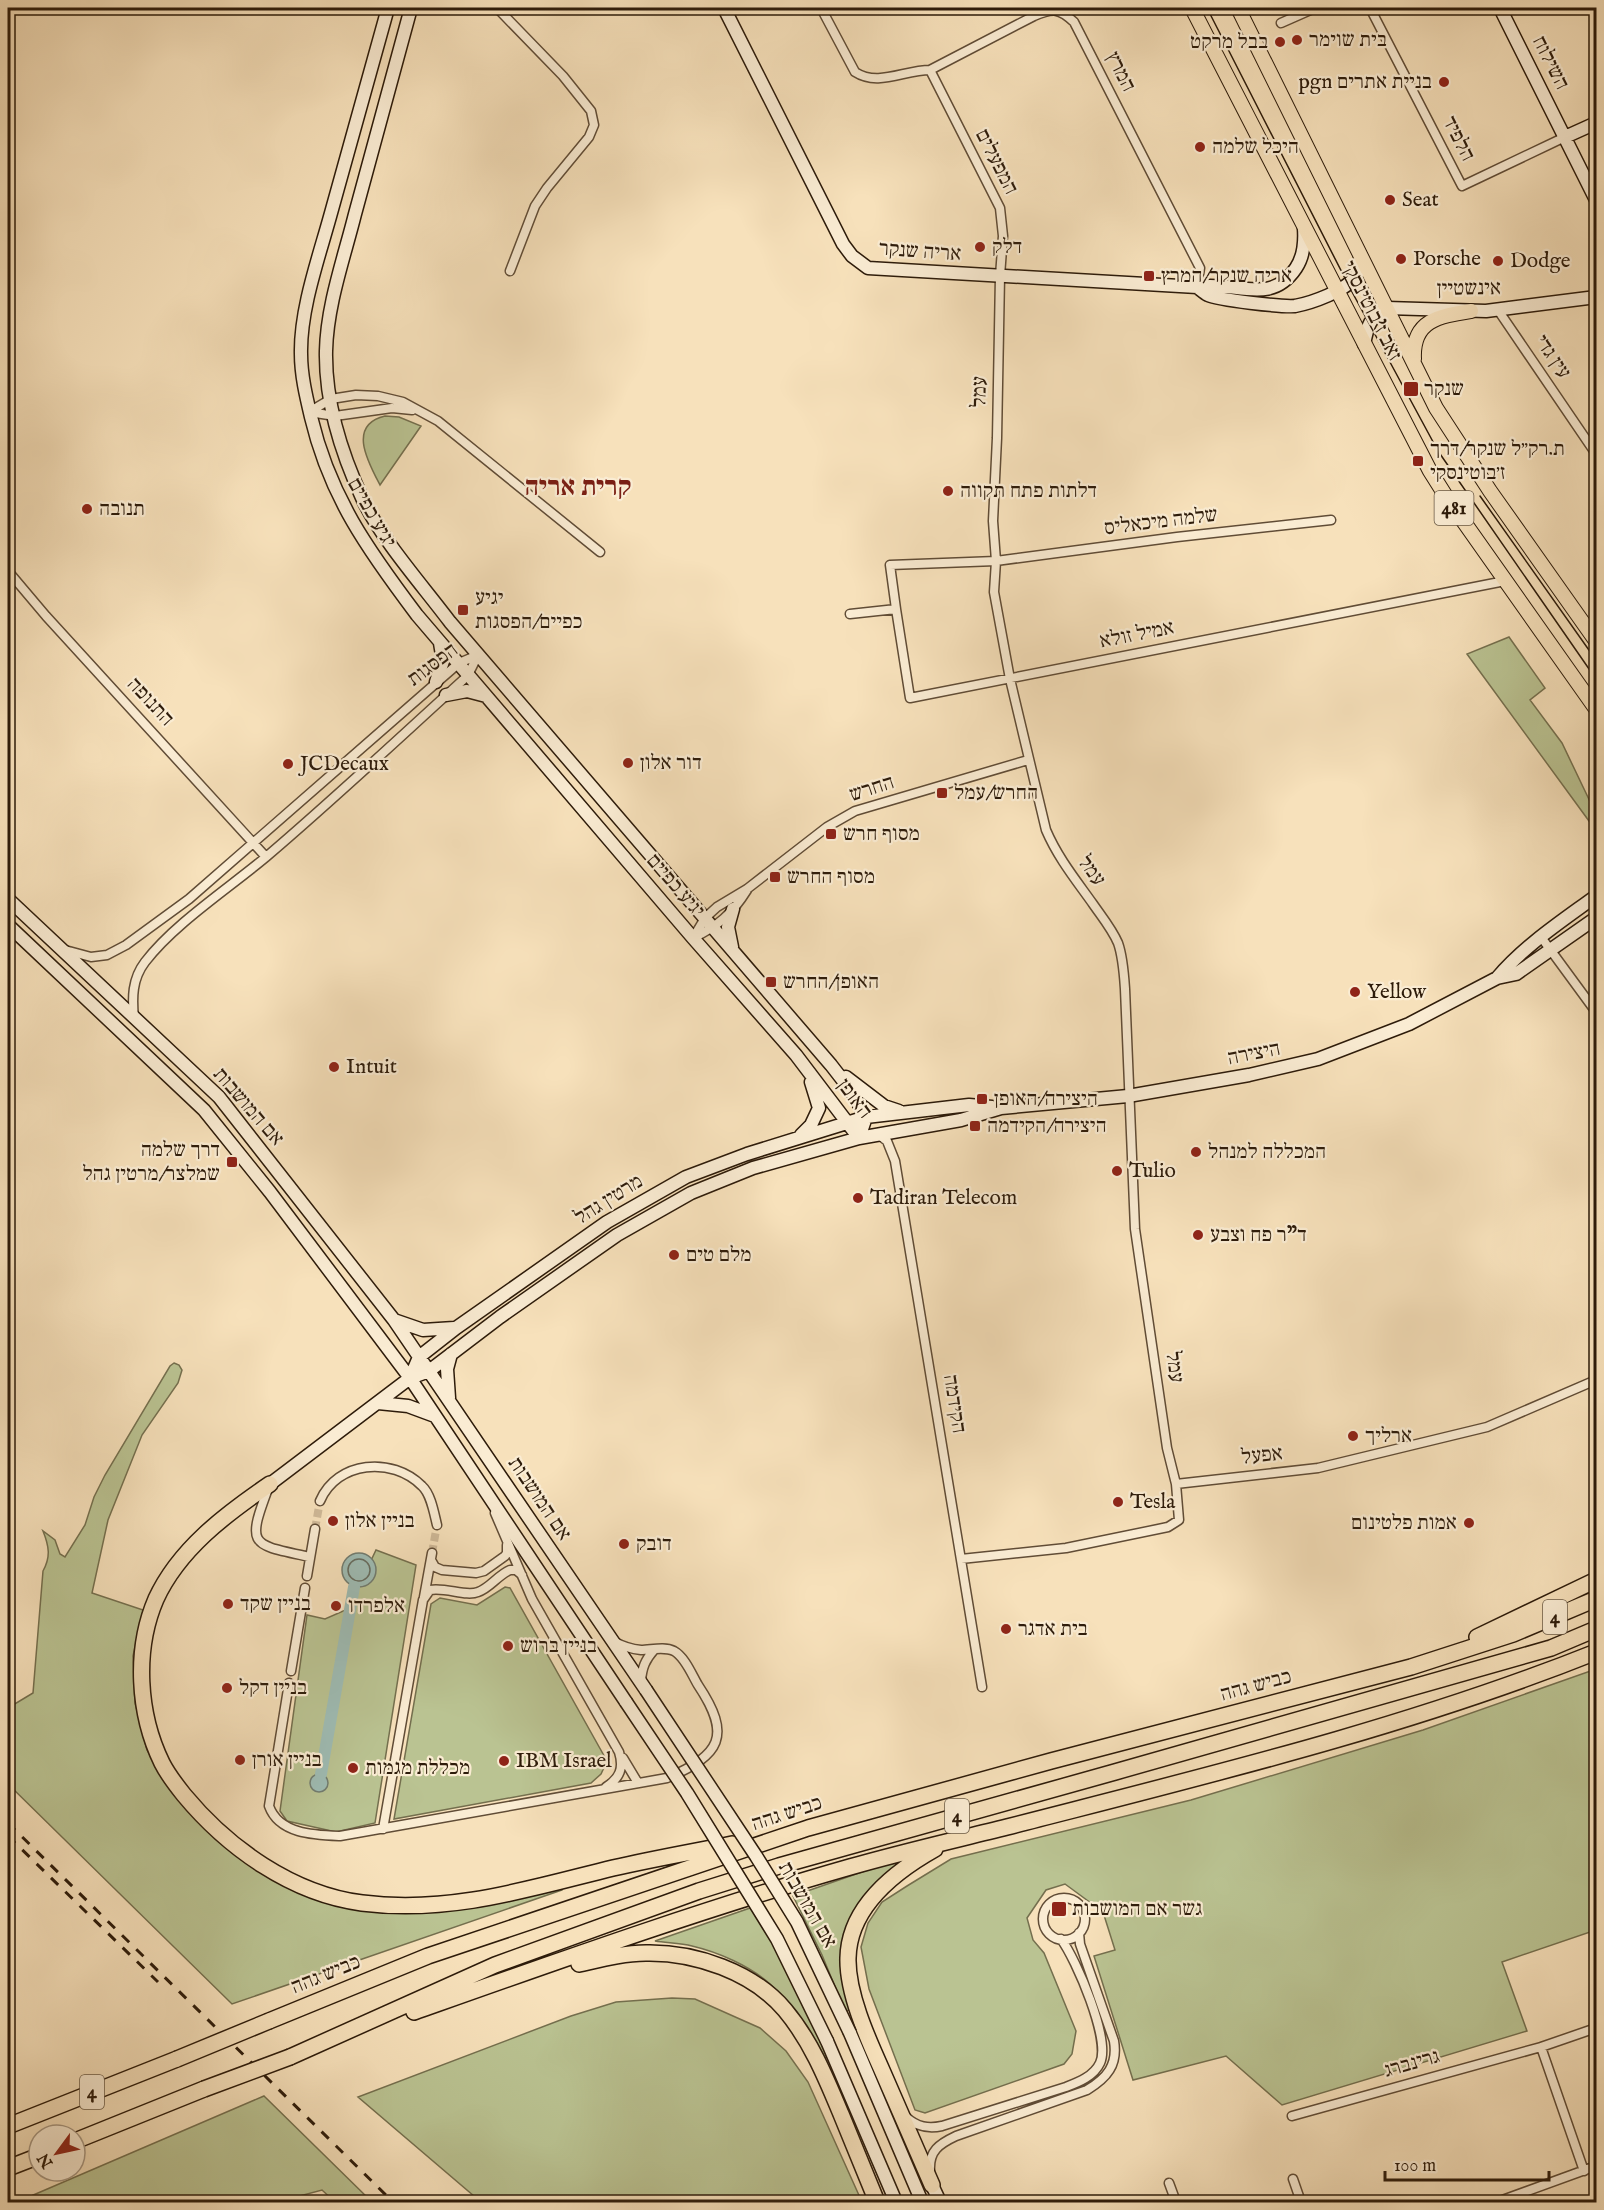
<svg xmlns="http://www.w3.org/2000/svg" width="1604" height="2210" font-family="'IM FELL English','Frank Ruhl Libre',serif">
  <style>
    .green { fill: #bac392; stroke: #746f4e; stroke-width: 1.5 }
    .water { fill: #9ebcb4; stroke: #717c70; stroke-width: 1.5 }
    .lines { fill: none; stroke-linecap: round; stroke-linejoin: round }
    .shore { stroke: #666c5f; stroke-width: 1.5 }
    .canal { stroke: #9ebcb4; stroke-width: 12 }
    .street-tunnel { stroke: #cfb998; stroke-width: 8; stroke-dasharray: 8 4; stroke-linecap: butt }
    .street-casing { stroke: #604c36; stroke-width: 11 }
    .secondary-casing { stroke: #2d1b0a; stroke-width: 15 }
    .primary-casing { stroke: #2d1b0a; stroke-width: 16 }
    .highway-casing { stroke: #2d1b0a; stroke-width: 18 }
    .street { stroke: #faecd3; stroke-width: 8 }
    .secondary { stroke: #faecd3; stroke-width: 12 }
    .primary { stroke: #f7e1bb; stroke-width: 14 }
    .highway { stroke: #f7e1bb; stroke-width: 15 }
    .tram { stroke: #2d1b0a; stroke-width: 1.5 }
    .rail { stroke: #2d1b0a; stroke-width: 3; stroke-dasharray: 10 10; stroke-linecap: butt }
    .secondary-bridge-casing { stroke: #2d1b0a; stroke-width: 15; stroke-linecap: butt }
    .highway-bridge-casing { stroke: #2d1b0a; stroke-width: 18; stroke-linecap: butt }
    .secondary-bridge { stroke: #faecd3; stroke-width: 12 }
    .highway-bridge { stroke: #f7e1bb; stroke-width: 15 }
    .poi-dot { fill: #8f2418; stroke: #faecd3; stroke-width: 2 }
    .labels { text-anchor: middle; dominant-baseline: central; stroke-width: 4.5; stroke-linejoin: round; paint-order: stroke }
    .shield { fill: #faecd3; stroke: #6a5a46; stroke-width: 1.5 }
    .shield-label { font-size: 20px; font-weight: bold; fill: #2d1b0a }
    .poi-label { font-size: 21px; fill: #2d1b0a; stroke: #faecd3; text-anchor: start }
    .street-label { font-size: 21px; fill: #2d1b0a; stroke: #faecd3 }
    .district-label { font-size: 27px; font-weight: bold; fill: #7a1f14; stroke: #faecd3 }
  </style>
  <rect width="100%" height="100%" fill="#f7e1bb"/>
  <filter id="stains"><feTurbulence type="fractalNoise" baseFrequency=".00333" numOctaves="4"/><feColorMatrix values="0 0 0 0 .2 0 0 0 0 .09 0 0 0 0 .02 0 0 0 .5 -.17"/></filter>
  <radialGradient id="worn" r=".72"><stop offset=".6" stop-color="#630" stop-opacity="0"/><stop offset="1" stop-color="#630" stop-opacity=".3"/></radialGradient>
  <path class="green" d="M385,416L399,417L421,426L380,485C368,462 347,425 385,416Z
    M1509,637L1545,688L1530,700L1562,743L1596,814L1589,821L1467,654Z
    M174,1363L179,1365L182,1370L178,1383L142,1435L108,1520L92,1593L143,1610L133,1656L135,1703L147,1750L165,1781L200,1824L232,1853L264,1872L410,1912H440L477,1905L561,1884L562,1890L232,2004L8,1784V1708L33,1693L43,1571C51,1557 49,1546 43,1531L55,1540L60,1554L65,1557L85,1525L94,1497L105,1475L170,1366Z
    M376,1550L416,1565L375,1823L336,1832L287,1821L280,1811L307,1615L325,1619L348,1609Z
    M505,1587L510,1588L607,1761L601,1774L591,1783L394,1819L431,1604L440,1598L477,1605Z
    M1596,1669V1930L1502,1962L1527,2031L1282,2105L1226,2056L1133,2080L1094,1956L1115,1950L1103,1912L1065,1884L1046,1890L1027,1918L1033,1940L1044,1953L1076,2031L1072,2054L1064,2064L925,2113L915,2110L869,1989L861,1947L868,1923L882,1902L907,1886L951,1859L1191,1800L1423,1730Z
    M899,1859L900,1868L853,1914L856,2009L845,2011L822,1955L793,1896Z
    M753,1907L771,1939L830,2058L819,2057C804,2032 790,2004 770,1984C750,1966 718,1952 692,1946C680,1943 667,1943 655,1941Z
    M672,1998L695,1999L742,2020L760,2028L786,2051L808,2082L862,2202H481L358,2097L571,2016L616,2002Z
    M264,2096L372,2202H335L322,2190L277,2202H17Z"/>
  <path class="water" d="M342 1570a17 17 0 1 1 34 0a17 17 0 1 1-34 0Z
    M310 1783a9 9 0 1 1 18 0a9 9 0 1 1-18 0Z"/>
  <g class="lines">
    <path class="shore" d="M348 1570a11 11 0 1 1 22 0a11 11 0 1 1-22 0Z"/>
    <path class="canal" d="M321,1774L354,1587"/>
    <path class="street-tunnel" d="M315,1529L320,1501
      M432,1553L437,1525"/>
    <defs>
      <path id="street" d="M497,8L563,76L591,111L594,125L589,137L547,188L535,206L510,271
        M821,8L855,72C878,87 904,70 930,70L1034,16C1053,8 1059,8 1074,22L1200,268L1197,287
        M1370,8L1462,186L1565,137
        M1281,23L1315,8
        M930,70L1000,208L1003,236L1000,276L997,438L993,521L996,561L994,592L1010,679L1046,830C1058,858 1076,880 1093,904C1102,917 1112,929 1118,943C1123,957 1124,974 1125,989L1135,1229L1167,1448L1176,1484L1179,1520L1168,1527L1066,1548L961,1559
        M1498,310L1596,454
        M309,412L331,399L356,395L378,396L403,402L438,421L600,552
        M309,412L335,416L392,408L412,410
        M8,571L46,616L266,857
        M896,609L890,565L996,561L1177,537L1331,520
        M850,614L896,609L910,698L1505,581
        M1541,937L1596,1012
        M693,938L705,918L717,907L747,889L827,827L855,811L1028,760
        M693,938C718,926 732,914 747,890
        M65,950L91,957L107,955L126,945L189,899L459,663L478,655
        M134,1018C132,998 132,979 145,962C174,924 229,888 266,857C333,800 398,739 463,680L468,675L478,655
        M878,1134L887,1141L895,1161L982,1687
        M1176,1484L1318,1468L1487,1427L1596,1380
        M269,1486C246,1547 250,1544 310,1557
        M320,1501C337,1461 392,1456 422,1486C431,1494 434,1513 437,1525
        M495,1513L532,1599L619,1752C624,1768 620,1778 606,1787
        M431,1560L435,1567L442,1570L476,1573L484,1571L505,1556L507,1553V1545
        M307,1576L315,1529
        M424,1597L432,1553
        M291,1671L305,1588
        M641,1681C642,1668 645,1660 654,1650
        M289,1683L269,1806C279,1834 314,1835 340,1836L667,1778C721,1755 732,1736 698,1685C692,1675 685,1657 674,1651C664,1646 651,1650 641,1650C631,1649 624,1647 615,1642
        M623,1758L638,1783
        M383,1829L423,1600L430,1590C446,1587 466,1597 478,1592C490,1588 498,1575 510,1570H516L522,1575
        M1043 1919a21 21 0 1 1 42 0a21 21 0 1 1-42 0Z
        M1541,2047L1584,2171
        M1292,2116L1541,2047L1596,2028
        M906,2117C917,2127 928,2129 942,2126L1066,2087C1079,2082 1094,2076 1100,2063C1111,2040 1076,1959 1061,1939
        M930,2170C929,2151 939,2144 956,2136L1087,2090C1107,2078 1118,2065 1114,2041L1080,1944L1079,1933
        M1293,2179L1301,2202
        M1169,2183L1176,2202
        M1497,2202L1596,2166"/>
      <path id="secondary" d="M388,8C369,76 350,144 331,213C319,257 300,309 301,354C301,375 306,396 311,417C330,497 368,550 417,615L693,938L796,1055L859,1138
        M411,8C392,76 374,145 355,214C344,258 327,305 326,351C325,401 342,455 363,500C382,540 423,586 450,622L831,1065L852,1092L866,1117L859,1138
        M724,8L843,244L852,256L868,268L1197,287C1235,280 1270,307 1296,268C1304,256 1305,242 1304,228
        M1500,8L1596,200
        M1565,137L1596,123
        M1197,287C1200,289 1204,293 1208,295C1219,300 1281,307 1295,306C1311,303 1346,291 1356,276C1361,269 1361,263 1360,254
        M1364,344C1368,324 1369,319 1387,308L1486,311L1596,297
        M436,682L443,661L440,643
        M446,695L467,691L486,696
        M8,899L219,1097L394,1320L646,1690
        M8,925L204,1110L270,1192L410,1378L626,1702
        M732,947L728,927L733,909
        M1497,978C1525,945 1562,921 1596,896
        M846,1077L884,1106L899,1111
        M801,1135L811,1125L819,1108L811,1082
        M394,1320L423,1330L454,1328
        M410,1378L419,1357L456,1328L607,1222L686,1177L747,1154L866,1117L969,1105L992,1107
        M449,1398L447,1369L451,1354
        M378,1403L408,1406L435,1416
        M270,1484L410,1378L429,1371L500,1317L617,1235L691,1193L753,1168L859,1138L961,1120L1001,1108L1128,1096L1249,1075L1318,1059L1409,1024L1497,978L1516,974L1596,918
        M850,2033L922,2202
        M827,2041L896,2202
        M932,2185L940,2202"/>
      <path id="primary" d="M1192,8L1430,471L1447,498L1596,709
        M1238,8L1436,408L1490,491L1596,641
        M1414,359C1412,320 1439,316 1471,311"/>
      <path id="highway" d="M270,1484C226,1514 179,1549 156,1599C134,1650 138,1714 162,1763C168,1775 176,1785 184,1795C228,1848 292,1894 362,1903C450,1914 528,1889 613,1868C652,1859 692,1852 732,1844
        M1477,1637L1596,1580
        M579,1964C601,1959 623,1953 646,1953C695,1952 753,1972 785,2010C811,2041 826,2078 841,2114C853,2144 865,2173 877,2202
        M414,2012C558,1961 703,1909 850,1867C902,1852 955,1840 1007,1827C1205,1776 1406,1728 1596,1652
        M269,2021L428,1956L808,1828L1051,1761L1411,1667L1513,1634L1596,1599
        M290,2057L495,1965L699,1891L779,1866L1115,1772L1551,1648L1596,1629
        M8,2126L177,2059
        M75,2141L204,2089
        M8,2168L39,2156
        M932,2185C915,2146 898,2107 881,2068C867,2037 847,1992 848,1958C849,1907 894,1872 935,1849"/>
    </defs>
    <use href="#street" class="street-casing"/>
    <use href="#secondary" class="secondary-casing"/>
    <use href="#primary" class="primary-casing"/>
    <use href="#highway" class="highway-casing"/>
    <use href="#street" class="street"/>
    <use href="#secondary" class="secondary"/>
    <use href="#primary" class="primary"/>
    <use href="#highway" class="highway"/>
    <path class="tram" d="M1207,8L1351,290L1438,451L1596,679
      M1480,496L1596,660"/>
    <path class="rail" d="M8,1823L393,2202
      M8,1836L158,1982"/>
    <defs>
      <path id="secondary-bridge" d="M646,1690L756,1856L797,1922L850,2033
        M626,1702L687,1793L777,1939L827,2041"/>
      <path id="highway-bridge" d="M177,2059L269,2021
        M204,2089L290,2057"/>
    </defs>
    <use href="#secondary-bridge" class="secondary-bridge-casing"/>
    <use href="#highway-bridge" class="highway-bridge-casing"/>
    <use href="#secondary-bridge" class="secondary-bridge"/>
    <use href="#highway-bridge" class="highway-bridge"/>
  </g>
  <g class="poi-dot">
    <circle cx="1297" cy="40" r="6"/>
    <circle cx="1280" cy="42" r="6"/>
    <circle cx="1444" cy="82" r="6"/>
    <circle cx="1200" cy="147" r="6"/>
    <circle cx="1390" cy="200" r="6"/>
    <circle cx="980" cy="247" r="6"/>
    <circle cx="1401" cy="259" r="6"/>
    <circle cx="1498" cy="261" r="6"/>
    <rect x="1143" y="270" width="12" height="12" rx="3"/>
    <rect x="1403" y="381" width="16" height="16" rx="3"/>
    <rect x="1412" y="455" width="12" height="12" rx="3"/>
    <circle cx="948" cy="491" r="6"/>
    <circle cx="87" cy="509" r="6"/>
    <rect x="457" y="604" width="12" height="12" rx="3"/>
    <circle cx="628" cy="763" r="6"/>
    <circle cx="288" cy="764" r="6"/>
    <rect x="936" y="787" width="12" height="12" rx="3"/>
    <rect x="825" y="828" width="12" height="12" rx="3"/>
    <rect x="769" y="871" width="12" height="12" rx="3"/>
    <rect x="765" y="976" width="12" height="12" rx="3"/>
    <circle cx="1355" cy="992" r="6"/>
    <circle cx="334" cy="1067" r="6"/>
    <rect x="976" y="1093" width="12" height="12" rx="3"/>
    <rect x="969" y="1120" width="12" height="12" rx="3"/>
    <circle cx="1196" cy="1152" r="6"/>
    <rect x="226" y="1156" width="12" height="12" rx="3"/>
    <circle cx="1117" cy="1171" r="6"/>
    <circle cx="858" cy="1198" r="6"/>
    <circle cx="1198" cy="1235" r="6"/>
    <circle cx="674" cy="1255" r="6"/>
    <circle cx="1353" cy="1436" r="6"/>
    <circle cx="1118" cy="1502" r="6"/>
    <circle cx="333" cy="1521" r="6"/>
    <circle cx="1469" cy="1523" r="6"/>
    <circle cx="624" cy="1544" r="6"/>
    <circle cx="228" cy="1604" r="6"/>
    <circle cx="336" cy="1606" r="6"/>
    <circle cx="1006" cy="1629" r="6"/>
    <circle cx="508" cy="1646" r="6"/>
    <circle cx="227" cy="1688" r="6"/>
    <circle cx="240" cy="1760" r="6"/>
    <circle cx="504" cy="1761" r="6"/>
    <circle cx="353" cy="1768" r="6"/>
    <rect x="1051" y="1901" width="16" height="16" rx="3"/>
  </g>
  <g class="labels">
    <g class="shield">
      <rect x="1434.5" y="491" width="39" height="34" rx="4.5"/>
      <rect x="1543" y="1600" width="24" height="34" rx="4.5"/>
      <rect x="945" y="1799" width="24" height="34" rx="4.5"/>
      <rect x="80" y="2075" width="24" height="34" rx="4.5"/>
    </g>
    <g class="shield-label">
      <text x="1454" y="508">481</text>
      <text x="1555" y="1617">4</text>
      <text x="957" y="1816">4</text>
      <text x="92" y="2092">4</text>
    </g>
    <g class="poi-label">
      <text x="1309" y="40">בית שוימר</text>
      <text x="1268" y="42" text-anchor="end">בבל מרקט</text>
      <text x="1432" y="82" text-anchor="end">pgn בניית אתרים</text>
      <text x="1212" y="147">היכל שלמה</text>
      <text x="1402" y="200">Seat</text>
      <text x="992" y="247">דלק</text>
      <text x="1413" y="259">Porsche</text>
      <text x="1510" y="261">Dodge</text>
      <text x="1161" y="276">אריה שנקר/המרץ</text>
      <text x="1424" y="389">שנקר</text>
      <text x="1430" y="449">ת.רק״ל שנקר/דרך<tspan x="1430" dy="24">ז׳בוטינסקי</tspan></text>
      <text x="960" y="491">דלתות פתח תקווה</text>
      <text x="99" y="509">תנובה</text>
      <text x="475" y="598">יגיע<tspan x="475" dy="24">כפיים/הפסגות</tspan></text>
      <text x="640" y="763">דור אלון</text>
      <text x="300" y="764">JCDecaux</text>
      <text x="954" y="793">החרש/עמל</text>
      <text x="843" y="834">מסוף חרש</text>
      <text x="787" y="877">מסוף החרש</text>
      <text x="783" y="982">האופן/החרש</text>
      <text x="1367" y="992">Yellow</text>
      <text x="346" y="1067">Intuit</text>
      <text x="994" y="1099">היצירה/האופן</text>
      <text x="987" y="1126">היצירה/הקידמה</text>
      <text x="220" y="1150" text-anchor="end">דרך שלמה<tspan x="220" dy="24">שמלצר/מרטין גהל</tspan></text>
      <text x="1208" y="1152">המכללה למנהל</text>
      <text x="1129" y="1171">Tulio</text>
      <text x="870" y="1198">Tadiran Telecom</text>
      <text x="1210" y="1235">ד"ר פח וצבע</text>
      <text x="686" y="1255">מלם טים</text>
      <text x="1365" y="1436">ארליך</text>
      <text x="1130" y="1502">Tesla</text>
      <text x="345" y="1521">בניין אלון</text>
      <text x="1457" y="1523" text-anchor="end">אמות פלטינום</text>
      <text x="636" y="1544">דובק</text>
      <text x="240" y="1604">בניין שקד</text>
      <text x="348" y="1606">אלפרדו</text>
      <text x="1018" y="1629">בית אדגר</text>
      <text x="520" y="1646">בניין ברוש</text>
      <text x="239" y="1688">בניין דקל</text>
      <text x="252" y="1760">בניין אורן</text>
      <text x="516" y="1761">IBM Israel</text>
      <text x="365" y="1768">מכללת מגמות</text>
      <text x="1072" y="1909">גשר אם המושבות</text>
    </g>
    <g class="street-label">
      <text transform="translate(1550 63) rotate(63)">השילוח</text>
      <text transform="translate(1120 72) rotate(63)">המרץ</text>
      <text transform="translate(1458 139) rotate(63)">הלפיד</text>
      <text transform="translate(996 162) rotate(63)">המפעלים</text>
      <text transform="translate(920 252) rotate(4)">אריה שנקר</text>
      <text transform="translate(1469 289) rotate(-1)">אינשטיין</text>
      <text transform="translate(1371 311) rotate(63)">זאב ז'בוטינסקי</text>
      <text transform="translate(1552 357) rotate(56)">עין גדי</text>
      <text transform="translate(980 392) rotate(-89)">עמל</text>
      <text transform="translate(371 513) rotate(60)">יגיע כפיים</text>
      <text transform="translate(1161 522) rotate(-7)">שלמה מיכאליס</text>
      <text transform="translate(1137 635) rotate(-11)">אמיל זולא</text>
      <text transform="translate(433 665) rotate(-37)">הפסגות</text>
      <text transform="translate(150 702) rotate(47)">התנופה</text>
      <text transform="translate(872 789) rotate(-18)">החרש</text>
      <text transform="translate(1091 871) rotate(54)">עמל</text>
      <text transform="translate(675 886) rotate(49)">יגיע כפיים</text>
      <text transform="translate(1254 1054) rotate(-11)">היצירה</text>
      <text transform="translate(854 1099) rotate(53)">האופן</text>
      <text transform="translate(248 1107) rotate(49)">אם המושבות</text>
      <text transform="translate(609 1200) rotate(-32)">מרטין גהל</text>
      <text transform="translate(1174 1367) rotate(82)">עמל</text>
      <text transform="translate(954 1404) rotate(81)">הקידמה</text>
      <text transform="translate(1262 1456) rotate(-6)">אפעל</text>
      <text transform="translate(539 1499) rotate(56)">אם המושבות</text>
      <text transform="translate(1256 1686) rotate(-15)">כביש גהה</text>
      <text transform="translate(787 1814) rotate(-18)">כביש גהה</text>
      <text transform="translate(807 1905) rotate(60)">אם המושבות</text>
      <text transform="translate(326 1975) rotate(-22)">כביש גהה</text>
      <text transform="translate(1412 2064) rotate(-16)">גרינברג</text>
    </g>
    <g class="district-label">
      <text x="578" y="488">קרית אריה</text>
    </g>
  </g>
  <rect width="1604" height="2210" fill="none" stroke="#f7e1bb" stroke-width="30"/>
  <rect x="9" y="9" width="1586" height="2192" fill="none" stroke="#2d1b0a" stroke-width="3"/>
  <rect x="15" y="15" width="1574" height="2180" fill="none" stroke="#2d1b0a" stroke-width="1.5"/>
  <g transform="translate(57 2153) rotate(237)"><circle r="28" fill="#faecd3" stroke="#a89883" stroke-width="1.5"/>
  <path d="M0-4.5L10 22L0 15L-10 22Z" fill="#8f2418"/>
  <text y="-9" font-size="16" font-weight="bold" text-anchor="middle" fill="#2d1b0a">N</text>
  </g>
  <path d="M1385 2171v9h164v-9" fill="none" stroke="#2d1b0a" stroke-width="3"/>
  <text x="1394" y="2171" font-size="18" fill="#2d1b0a" stroke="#faecd3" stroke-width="4.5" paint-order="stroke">100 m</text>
  <rect width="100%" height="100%" filter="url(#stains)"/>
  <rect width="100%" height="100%" fill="url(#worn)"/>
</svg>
